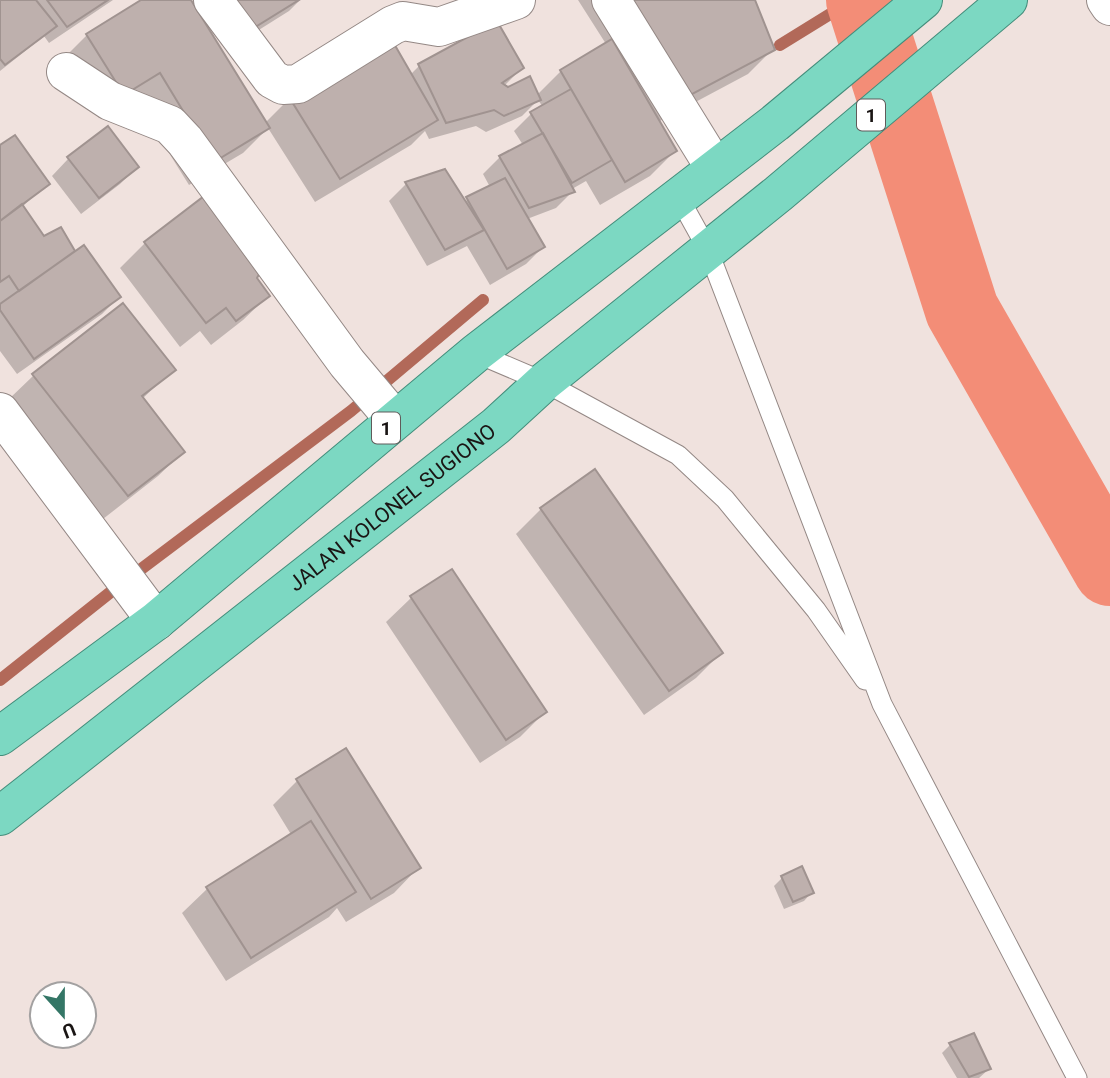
<svg xmlns="http://www.w3.org/2000/svg" width="1110" height="1078" font-family="Roboto,sans-serif">
  <style>
    .shadow { fill: #0003 }
    .lines { fill: none; stroke-linecap: round; stroke-linejoin: round }
    .stream { stroke: #b26959; stroke-width: 12 }
    .river { stroke: #f38d77; stroke-width: 74 }
    .building { fill: #beb0ad; stroke: #a09390; stroke-width: 2 }
    .service-casing { stroke: #948885; stroke-width: 21 }
    .minor-casing { stroke: #948885; stroke-width: 40 }
    .trunk-casing { stroke: #448d7b; stroke-width: 40 }
    .service { stroke: #fff; stroke-width: 19 }
    .minor { stroke: #fff; stroke-width: 38 }
    .trunk { stroke: #7cd8c2; stroke-width: 38 }
    .labels { text-anchor: middle; dominant-baseline: central; stroke-width: 5; stroke-linejoin: round; paint-order: stroke }
    .shield { fill: #fff; stroke: #5f5b5a; stroke-width: 2 }
    .shield-label { font-size: 19px; font-weight: bold; fill: #1a1514 }
    .street-label { font-size: 21px; fill: #1a1514; stroke: #fff }
  </style>
  <rect width="100%" height="100%" fill="#f0e2de"/>
  <path class="shadow" d="M0,0H113L49,43L44,36L0,71Z
    M145,0H189L265,123L290,98L410,75L419,66L496,24L522,68L504,86L537,95L561,71L606,44L578,0H753L773,49L748,74L658,122L675,151L650,176L600,205L586,181L572,189L573,191L556,208L527,219L543,247L526,264L490,285L467,246L427,266L389,201L406,184L444,171L464,202L490,187L483,174L500,157L523,145L514,131L531,114L543,107L538,100L522,116L486,132L476,126L429,139L425,131L411,145L315,202L268,128L243,153L189,185L134,97L99,118L62,60L87,35Z
    M199,0H300L289,11L232,47Z
    M0,147L48,183L22,207L44,238L61,229L75,254L119,297L102,314L17,374L0,351Z
    M68,159L137,167L120,184L81,214L52,176Z
    M145,243L254,278L268,296L243,320L211,345L200,331L180,347L120,268Z
    M122,305L173,370L142,399L183,452L158,476L103,519L8,400L33,376Z
    M541,509L721,653L696,678L644,715L516,534Z
    M411,598L545,712L520,737L480,763L386,622Z
    M298,780L418,868L394,893L346,922L337,908L329,917L226,981L182,913L207,889L292,836L273,805Z
    M782,878L812,892L804,901L784,909L774,886Z
    M950,1045L989,1069L979,1078H957L942,1053Z"/>
  <g class="lines">
    <path class="stream" d="M780,45L853,0
      M0,680L112,591L351,411L483,300"/>
    <path class="river" d="M863,0L962,310L1110,569"/>
  </g>
  <path class="building" d="M0,0H36L57,26L5,65L0,59Z
    M47,0H108L67,27Z
    M141,0H191L270,128L214,162L160,73L124,95L86,34Z
    M228,0H299L249,31Z
    M618,0H755L775,50L681,100Z
    M497,21L524,68L502,83L508,87L530,76L541,100L504,116L494,110L446,123L418,64Z
    M389,35L438,120L340,179L289,97Z
    M612,39L677,151L625,182L560,70Z
    M571,89L612,160L572,183L530,112Z
    M108,126L139,167L99,198L67,157Z
    M543,133L575,192L529,208L499,156Z
    M15,135L50,184L0,221V145Z
    M445,169L484,230L445,250L405,182Z
    M505,178L545,247L507,269L466,197Z
    M212,190L266,262L257,278L270,296L236,321L226,308L206,323L144,242Z
    M22,204L44,236L61,227L75,251L19,291L9,276L0,282V221Z
    M84,245L121,297L34,359L0,310V304Z
    M123,303L176,370L142,396L185,452L128,496L32,374Z
    M595,469L723,653L669,691L540,508Z
    M452,569L547,712L506,740L410,596Z
    M346,748L421,868L371,899L296,779Z
    M311,821L356,892L251,958L206,887Z
    M802,866L814,893L793,902L781,876Z
    M974,1033L991,1069L969,1077L949,1043Z"/>
  <g class="lines">
    <defs>
      <path id="service" d="M678,196L708,250L882,704L1077,1078
        M476,353L544,382L678,455L725,499L816,610L865,680"/>
      <path id="minor" d="M213,0L272,79L283,85L298,84L393,25L403,21L439,27L516,0
        M611,0L715,168
        M1106,0L1110,6
        M66,72L110,101L170,125L185,141L347,363L395,420
        M0,412L156,621"/>
      <g id="trunk">
        <path d="M0,736L156,621L476,353L775,123L923,0"/>
        <path id="s1" d="M0,816L496,426L544,382L778,194L1008,0"/>
      </g>
    </defs>
    <use href="#service" class="service-casing"/>
    <use href="#minor" class="minor-casing"/>
    <use href="#trunk" class="trunk-casing"/>
    <use href="#service" class="service"/>
    <use href="#minor" class="minor"/>
    <use href="#trunk" class="trunk"/>
  </g>
  <g class="labels">
    <g class="shield">
      <rect x="857" y="99.5" width="28" height="31" rx="5"/>
      <rect x="372" y="412.5" width="28" height="31" rx="5"/>
    </g>
    <g class="shield-label">
      <text x="871" y="115">1</text>
      <text x="386" y="428">1</text>
    </g>
    <g class="street-label">
      <text stroke="none"><textPath href="#s1" startOffset="499">JALAN KOLONEL SUGIONO</textPath></text>
    </g>
  </g>
  <g transform="translate(63 1015) rotate(159)"><circle r="33" fill="#ffffff" stroke="#a3a1a1" stroke-width="2"/>
  <path d="M0-5L12 26L0 18L-12 26Z" fill="#347666"/>
  <text y="-10" font-size="19" font-weight="bold" text-anchor="middle" fill="#1a1514">U</text>
  </g>
</svg>
